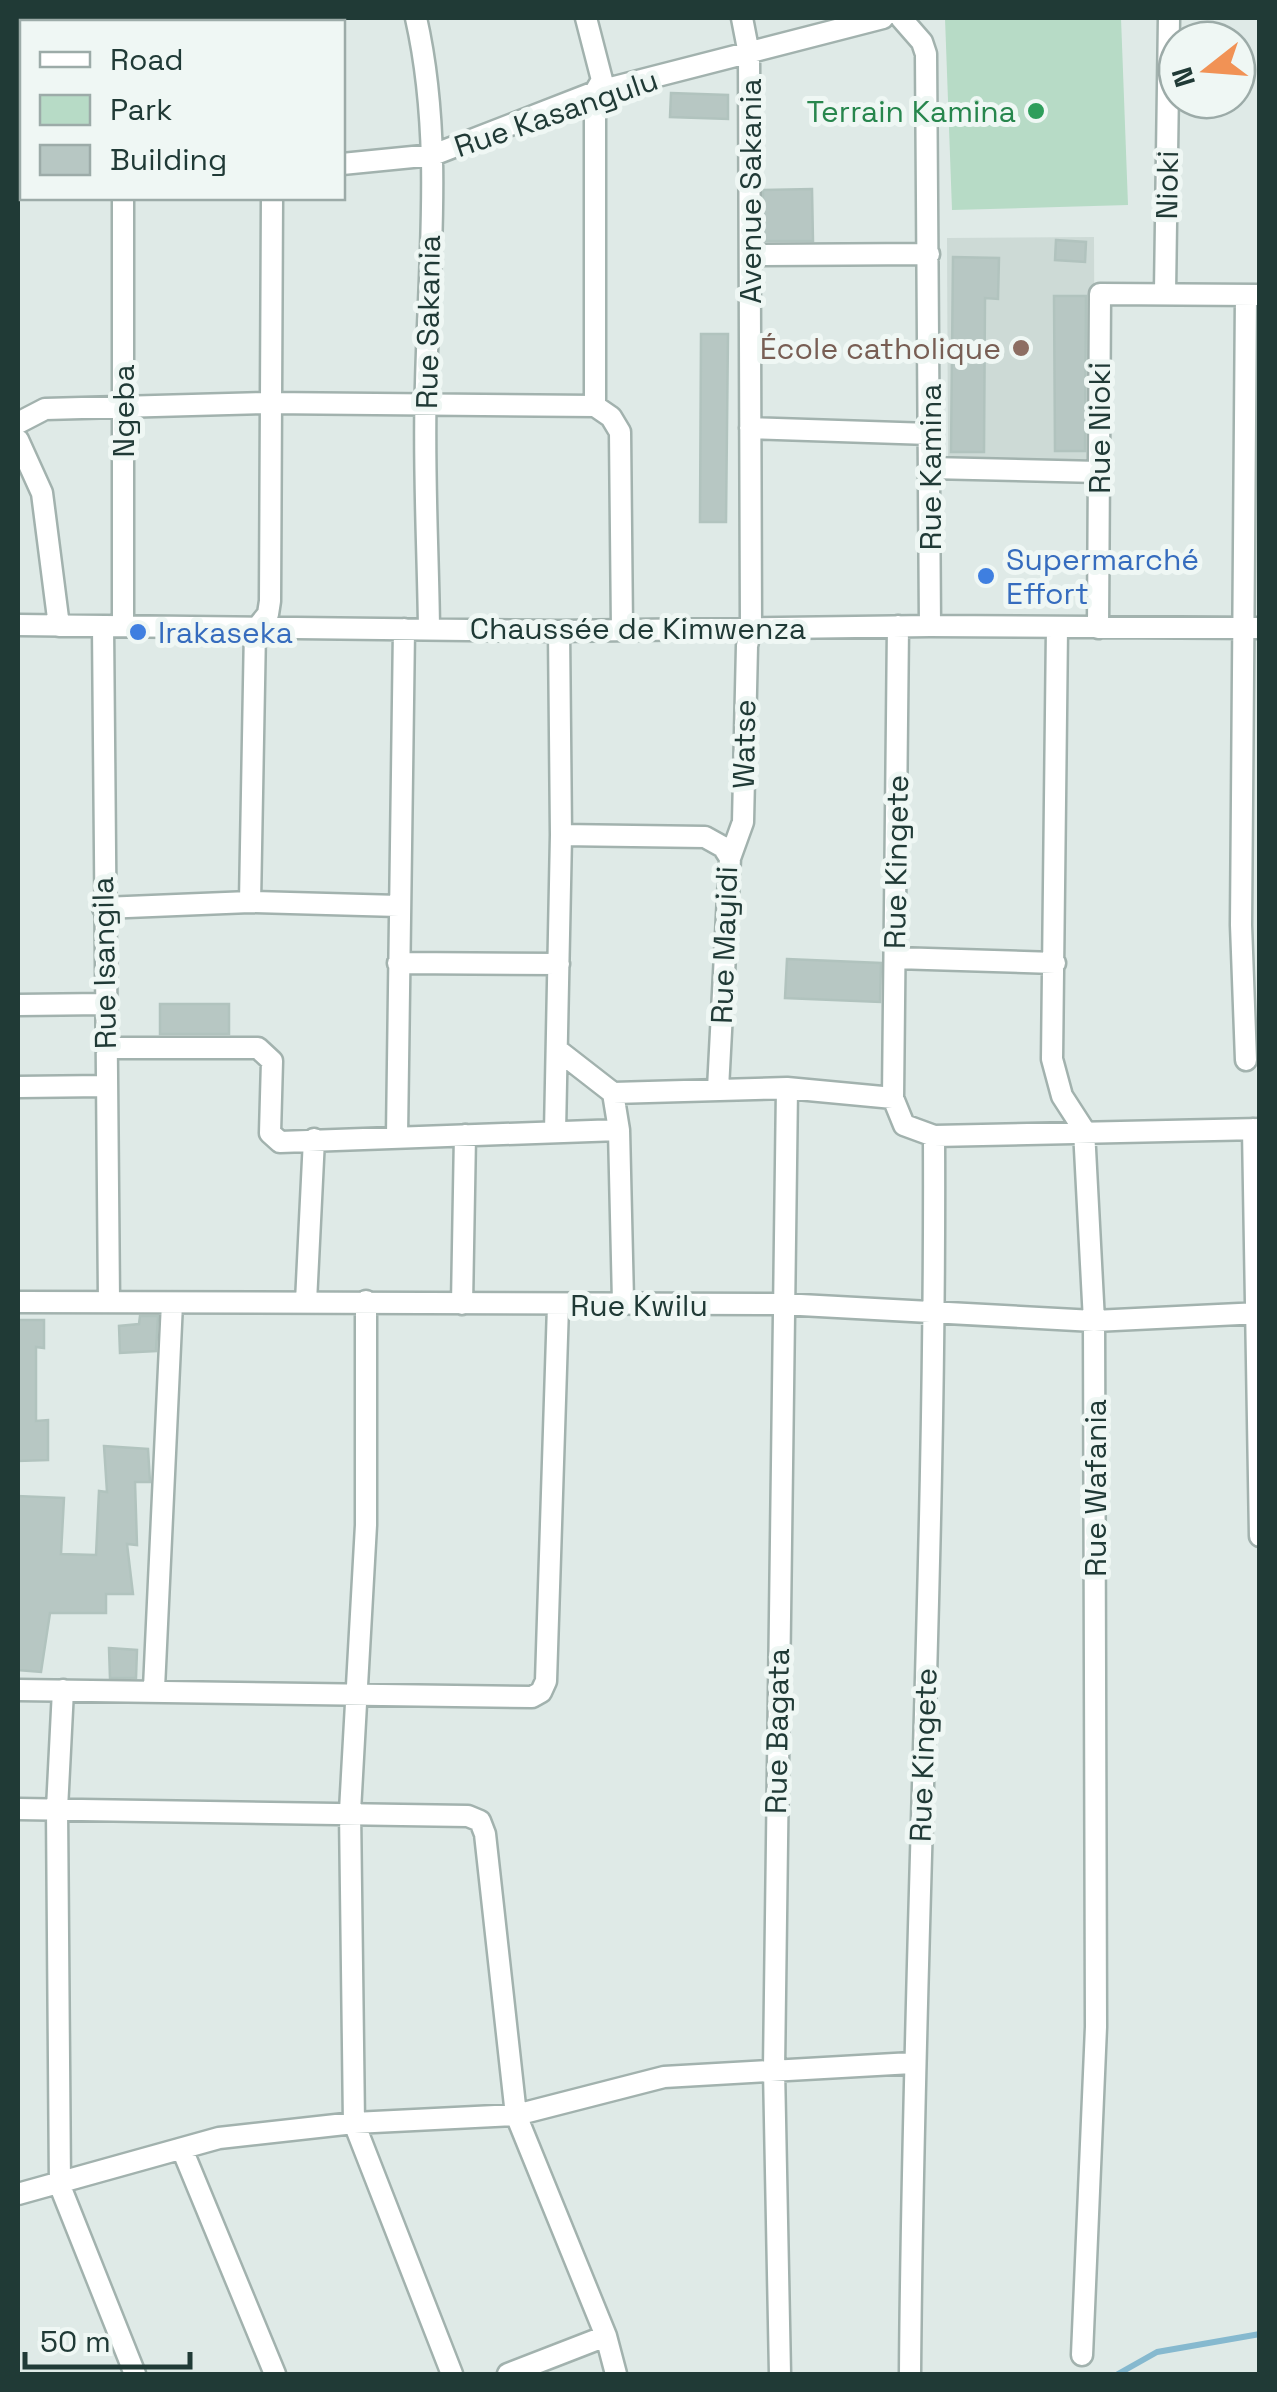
<svg xmlns="http://www.w3.org/2000/svg" width="1277" height="2392" font-family="'Space Grotesk',sans-serif">
  <style>
    .built { fill: #cddad6 }
    .green { fill: #b7dbc6 }
    .lines { fill: none; stroke-linecap: round; stroke-linejoin: round }
    .stream { stroke: #86b9cf; stroke-width: 6 }
    .building { fill: #b7c7c3; stroke: #b1c3be; stroke-width: 2.5 }
    .minor-casing { stroke: #a2b2ae; stroke-width: 25 }
    .minor { stroke: #fff; stroke-width: 20 }
    .leisure-dot { fill: #2e9e5b; stroke: #eff7f4; stroke-width: 4 }
    .education-dot { fill: #8d6e63; stroke: #eff7f4; stroke-width: 4 }
    .shop-dot { fill: #3f7fe0; stroke: #eff7f4; stroke-width: 4 }
    .labels { text-anchor: middle; dominant-baseline: central; stroke-width: 10; stroke-linejoin: round; paint-order: stroke }
    .leisure-label { font-size: 30px; fill: #27864d; stroke: #eff7f4; text-anchor: end }
    .street-label { font-size: 30px; fill: #203a36; stroke: #eff7f4 }
    .education-label { font-size: 30px; fill: #785e54; stroke: #eff7f4; text-anchor: end }
    .shop-label { font-size: 30px; fill: #366cbe; stroke: #eff7f4; text-anchor: start }
  </style>
  <rect width="100%" height="100%" fill="#dfeae7"/>
  <path class="built" d="M1094,237L1095,459H948L947,238Z"/>
  <path class="green" d="M945,18H1121L1128,205L952,210Z"/>
  <g class="lines">
    <path class="stream" d="M1118,2374L1157,2352L1260,2334"/>
  </g>
  <path class="building" d="M671,93L728,95V119L670,117Z
    M812,189L813,241H763V190Z
    M1056,240L1086,242L1085,262L1055,260Z
    M953,257L999,258L998,299L985,298L984,452H951Z
    M1054,296H1086L1085,451H1055Z
    M701,334H728L726,522H700Z
    M787,959L881,963L880,1002L785,998Z
    M160,1004H229V1034H160Z
    M140,1316H158L156,1351L120,1353L119,1326L139,1324Z
    M18,1320H44V1348L36,1347V1421L48,1420V1460L18,1461Z
    M104,1446L148,1449L150,1482H135L137,1545L127,1544L133,1594H106V1613H50L41,1672L18,1670V1496L64,1498L61,1554L96,1555L99,1491L107,1492Z
    M109,1648L137,1650L136,1678H110Z"/>
  <g class="lines">
    <defs>
      <path id="minor" d="M87,18L88,22
        M241,18L242,22
        M416,18C443,137 429,261 426,383C423,464 428,546 429,628
        M586,18L602,80L595,92V406
        M901,18L922,42L926,54L930,626
        M342,164L433,155L595,92L883,18
        M18,167H22
        M750,255L929,254
        M1165,292L1169,18
        M18,423L45,409L267,403L595,406L611,417L620,432L622,629
        M750,428L930,434
        M18,440L42,493L59,626
        M930,468L1099,472
        M18,625L559,631L930,626L1260,628
        M123,625V198
        M103,626L109,1301
        M1057,628L1052,1059L1062,1096L1084,1130L1094,1321L1096,2027L1082,2355
        M1098,628L1100,294L1259,295
        M561,835L705,837L723,847L730,858L718,1089
        M730,858L743,822L747,646L751,628L749,54L742,18
        M250,902L255,630L268,614L270,601L272,198
        M103,908L250,902L399,906
        M895,958L1055,963
        M398,963L559,964
        M18,1005L105,1004
        M106,1048H258L272,1061L270,1133L280,1142L619,1130
        M559,1051L613,1093L787,1088L893,1098L904,1125L934,1136L1260,1129
        M1246,1060L1241,925L1246,295
        M18,1087L105,1086
        M613,1093L619,1130L623,1301
        M893,1098L898,626
        M1253,1129L1260,1536
        M555,1132L561,835L559,631
        M397,1136L404,629
        M366,1301V1525L350,1811L354,2123L452,2374
        M18,1302L782,1304L1094,1321L1260,1313
        M306,1302L314,1139
        M462,1304L465,1135
        M154,1688L172,1303
        M18,1690L532,1697L541,1692L546,1681L558,1306
        M63,1690L57,1809L60,2186L135,2374
        M18,1809L468,1816L480,1821L485,1834L516,2115L606,2336L616,2374
        M182,2149L275,2374
        M18,2194L219,2138L354,2123L516,2115L664,2077L912,2063
        M508,2374L606,2336
        M780,2374L774,2069L787,1088
        M910,2374C913,1961 936,1549 934,1136"/>
    </defs>
    <use href="#minor" class="minor-casing"/>
    <use href="#minor" class="minor"/>
  </g>
  <circle class="leisure-dot" cx="1036" cy="111" r="10"/>
  <circle class="education-dot" cx="1021" cy="348" r="10"/>
  <g class="shop-dot">
    <circle cx="986" cy="576" r="10"/>
    <circle cx="138" cy="632" r="10"/>
  </g>
  <g class="labels">
    <g class="leisure-label">
      <text x="1016" y="111">Terrain Kamina</text>
    </g>
    <g class="street-label">
      <text transform="translate(556 113) rotate(-19)">Rue Kasangulu</text>
      <text transform="translate(1167 185) rotate(-89)">Nioki</text>
      <text transform="translate(750 191) rotate(-90)">Avenue Sakania</text>
      <text transform="translate(428 322) rotate(-89)">Rue Sakania</text>
      <text transform="translate(123 411) rotate(-90)">Ngeba</text>
      <text transform="translate(1099 428) rotate(-90)">Rue Nioki</text>
      <text transform="translate(930 467) rotate(-90)">Rue Kamina</text>
      <text x="638" y="628">Chaussée de Kimwenza</text>
      <text transform="translate(744 744) rotate(-89)">Watse</text>
      <text transform="translate(896 862) rotate(-89)">Rue Kingete</text>
      <text transform="translate(724 945) rotate(-88)">Rue Mayidi</text>
      <text transform="translate(104 963) rotate(-91)">Rue Isangila</text>
      <text x="639" y="1305">Rue Kwilu</text>
      <text transform="translate(1095 1488) rotate(-90)">Rue Wafania</text>
      <text transform="translate(777 1731) rotate(-89)">Rue Bagata</text>
      <text transform="translate(923 1755) rotate(-88)">Rue Kingete</text>
    </g>
    <g class="education-label">
      <text x="1001" y="348">École catholique</text>
    </g>
    <g class="shop-label">
      <text x="1006" y="559">Supermarché<tspan x="1006" dy="34">Effort</tspan></text>
      <text x="158" y="632">Irakaseka</text>
    </g>
  </g>
  <rect width="1277" height="2392" fill="none" stroke="#203a36" stroke-width="40"/>
  <rect x="20" y="20" width="325" height="180" fill="#eff7f4" stroke="#9caba8" stroke-width="2.5"/>
  <rect x="40" y="52" width="50" height="15" fill="#ffffff" stroke="#9caba8" stroke-width="2.5"/>
  <text x="110" y="70" font-size="30" fill="#203a36">Road</text>
  <rect x="40" y="95" width="50" height="30" fill="#b7dbc6" stroke="#9caba8" stroke-width="2.5"/>
  <text x="110" y="120" font-size="30" fill="#203a36">Park</text>
  <rect x="40" y="145" width="50" height="30" fill="#b7c7c3" stroke="#9caba8" stroke-width="2.5"/>
  <text x="110" y="170" font-size="30" fill="#203a36">Building</text>
  <g transform="translate(1207 70) rotate(253)"><circle r="48" fill="#eff7f4" stroke="#9caba8" stroke-width="2.5"/>
  <path d="M0-8L18 38L0 25L-18 38Z" fill="#f19255"/>
  <text y="-15" font-size="28" font-weight="bold" text-anchor="middle" fill="#203a36">N</text>
  </g>
  <path d="M25 2352v15h165v-15" fill="none" stroke="#203a36" stroke-width="5"/>
  <text x="40" y="2352" font-size="30" fill="#203a36" stroke="#eff7f4" stroke-width="8" paint-order="stroke">50 m</text>
</svg>
